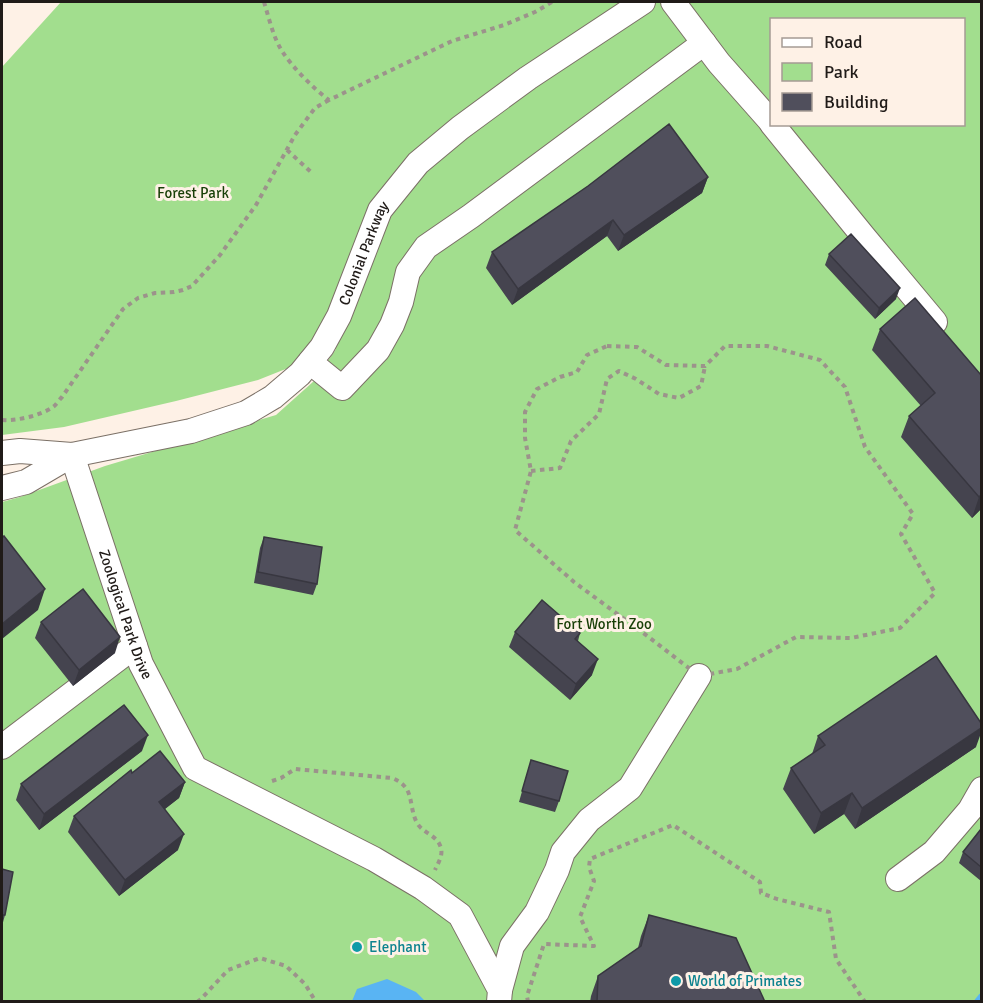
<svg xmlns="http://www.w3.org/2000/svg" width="983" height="1003" font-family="Signika,sans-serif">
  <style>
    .green { fill: #a2de8e; fill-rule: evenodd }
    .water { fill: #59b4f3 }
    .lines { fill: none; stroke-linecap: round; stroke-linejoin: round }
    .stream { stroke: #59b4f3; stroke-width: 8 }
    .minor-casing { stroke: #7b7066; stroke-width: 26 }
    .path { stroke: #9c938b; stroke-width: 4; stroke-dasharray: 4.5 4.5; stroke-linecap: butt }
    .minor { stroke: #fff; stroke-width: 24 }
    .wall { fill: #45444f }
    .shaded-wall { fill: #383740 }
    .building { fill: #504f5c; stroke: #383740; stroke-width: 1.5 }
    .culture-dot { fill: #0f9aa8; stroke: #fef1e6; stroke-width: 2 }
    .labels { text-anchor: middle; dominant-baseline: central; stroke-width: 6; stroke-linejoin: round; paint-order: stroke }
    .park-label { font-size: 15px; fill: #183f07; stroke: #fef1e6 }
    .street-label { font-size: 15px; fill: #201b18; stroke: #fef1e6 }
    .culture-label { font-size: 15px; fill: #0d838f; stroke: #fef1e6; text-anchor: start }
  </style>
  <rect width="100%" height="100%" fill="#fef1e6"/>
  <path class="green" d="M61,2H981V1001H2V502L20,497L105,466L276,415L314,381L336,349L258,380L176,401L64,427L2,435V67ZM772,20H964V124H772Z"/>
  <path class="water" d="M387,979L416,992L425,1001H352L357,989Z"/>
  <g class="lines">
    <path class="stream" d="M978,1002L982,997"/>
    <defs>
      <g id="minor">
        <path d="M673,2L719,63L772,123"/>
        <path d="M772,124L864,237L935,322"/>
        <path d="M310,362L342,388L378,350L392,325L401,302L408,272L426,247L471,216L704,43"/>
        <path id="s1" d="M2,453L20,451L72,455L191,431L246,413L273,397L300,374L322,347L339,316L380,210L418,163L460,128L528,78L643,2"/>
        <path id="s2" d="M72,455L141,664L195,768L374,859L423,888L460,915L500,990L499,1002"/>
        <path d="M2,488L26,482L72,455"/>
        <path d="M2,747L135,646"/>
        <path d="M898,879L934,852L970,810L982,789"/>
        <path d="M500,990L512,946L537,912L557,870L563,852L589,820L630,788L699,676"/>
      </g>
    </defs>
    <use href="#minor" class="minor-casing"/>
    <path class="path" d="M264,2C269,18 273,37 282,51C293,68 313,88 329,100L452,41L504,25L535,12L552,2
      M287,150L312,173
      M607,346L637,347L666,365L705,366L725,346H767L820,360L845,387L865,447L913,514L901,534L935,593L900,628L851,638L796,637L737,669L699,676L650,638L574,582L515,530L531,471L525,438V412L537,389L560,377L577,372L587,355Z
      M2,420C16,421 40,416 53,407C56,405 59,400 62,397L123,309L138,298L155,293L174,292L183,290L192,286L220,255L256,205L295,135L315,108L329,100
      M531,471L560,468L571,441L599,414L607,379L619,371L636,379L659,394L679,398L701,386L705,366
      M272,781L281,778L295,769L392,778C415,787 408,803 416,821C421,833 437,834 441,848C443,856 438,863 435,870
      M197,1002L201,999L228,970L260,958L286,966L305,984L316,1002
      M528,1002L527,996L544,944L594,946L580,917L594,881L589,867L590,859L673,825L760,882L761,893L777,899L829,912L836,959L865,1002"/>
    <use href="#minor" class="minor"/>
  </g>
  <path class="wall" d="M708,177L702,193L618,251L607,236L512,305L486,268L492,252Z
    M829,254L896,299L875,319L825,265Z
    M880,329L981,375V509L972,518L901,437L909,416L921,406L872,350Z
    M264,537L317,584L313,595L254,583L260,548Z
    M41,622L115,653L73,686L35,638Z
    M515,632L580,633L578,641L592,675L570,700L509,647Z
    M818,736L976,747L855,829L844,814L814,834L783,789L791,768L812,754Z
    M142,751L39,830L16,800L21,784Z
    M531,760L559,801L555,812L519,802Z
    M185,782L179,798L165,809L178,850L119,896L68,832L74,816Z
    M981,829V881L959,863L963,852Z
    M2,869L5,915L2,926Z
    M649,915L765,1002H590L591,996L598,976L638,948L641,936Z"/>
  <path class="shaded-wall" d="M708,177L702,193L618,251L624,235Z
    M613,220L607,236L512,305L518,289Z
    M900,288L896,299L875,319L879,308Z
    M981,495V509L972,518L979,497Z
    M45,589L38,610L2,639V624Z
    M120,637L115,653L73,686L79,670Z
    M598,659L592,675L570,700L576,684Z
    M981,728V733L976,747L855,829L862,808Z
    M148,735L142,751L39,830L44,814Z
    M185,782L179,798L153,818L159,802Z
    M852,793L844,814L814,834L821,813Z
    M184,834L178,850L119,896L125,880Z"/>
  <path class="building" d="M669,124L708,177L624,235L613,220L518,289L492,252L588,186Z
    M851,234L900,288L879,308L829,254Z
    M915,298L981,375V495L979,497L909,416L935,393L880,329Z
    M4,536L45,589L2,624V538Z
    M264,537L322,547L317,584L258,572Z
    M83,589L120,637L79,670L41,622Z
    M542,600L580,633L575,639L598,659L576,684L515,632Z
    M936,656L981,723V728L862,808L852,793L821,813L791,768L825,745L818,736Z
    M124,705L148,735L44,814L21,784Z
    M160,751L185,782L159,802L184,834L125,880L74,816L131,770L132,773Z
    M531,760L568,771L559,801L522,791Z
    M981,829V867L963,852Z
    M2,869L13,872L5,915H2Z
    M649,915L736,938L765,1002H597L598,976L641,946Z"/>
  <g class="culture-dot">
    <circle cx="357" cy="947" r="6"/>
    <circle cx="676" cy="981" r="6"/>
  </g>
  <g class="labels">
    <g class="park-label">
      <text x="193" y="193">Forest Park</text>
      <text x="604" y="624">Fort Worth Zoo</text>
    </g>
    <g class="street-label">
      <text stroke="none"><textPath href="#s1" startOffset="454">Colonial Parkway</textPath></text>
      <text stroke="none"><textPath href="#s2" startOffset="168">Zoological Park Drive</textPath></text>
    </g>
    <g class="culture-label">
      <text x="369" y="947">Elephant</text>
      <text x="688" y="981">World of Primates</text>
    </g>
  </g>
  <rect width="983" height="1003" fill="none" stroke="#201b18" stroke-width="6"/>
  <rect x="770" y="18" width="195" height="108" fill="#fef1e6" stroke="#a59b94" stroke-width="1.5"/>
  <rect x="782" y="38" width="30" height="9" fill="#ffffff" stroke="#a59b94" stroke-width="1.5"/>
  <text x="824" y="48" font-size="18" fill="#201b18">Road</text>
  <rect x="782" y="63" width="30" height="18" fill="#a2de8e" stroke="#a59b94" stroke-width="1.5"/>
  <text x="824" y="78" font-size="18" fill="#201b18">Park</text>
  <rect x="782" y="93" width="30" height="18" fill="#504f5c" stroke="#a59b94" stroke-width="1.5"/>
  <text x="824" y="108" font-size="18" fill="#201b18">Building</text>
</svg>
